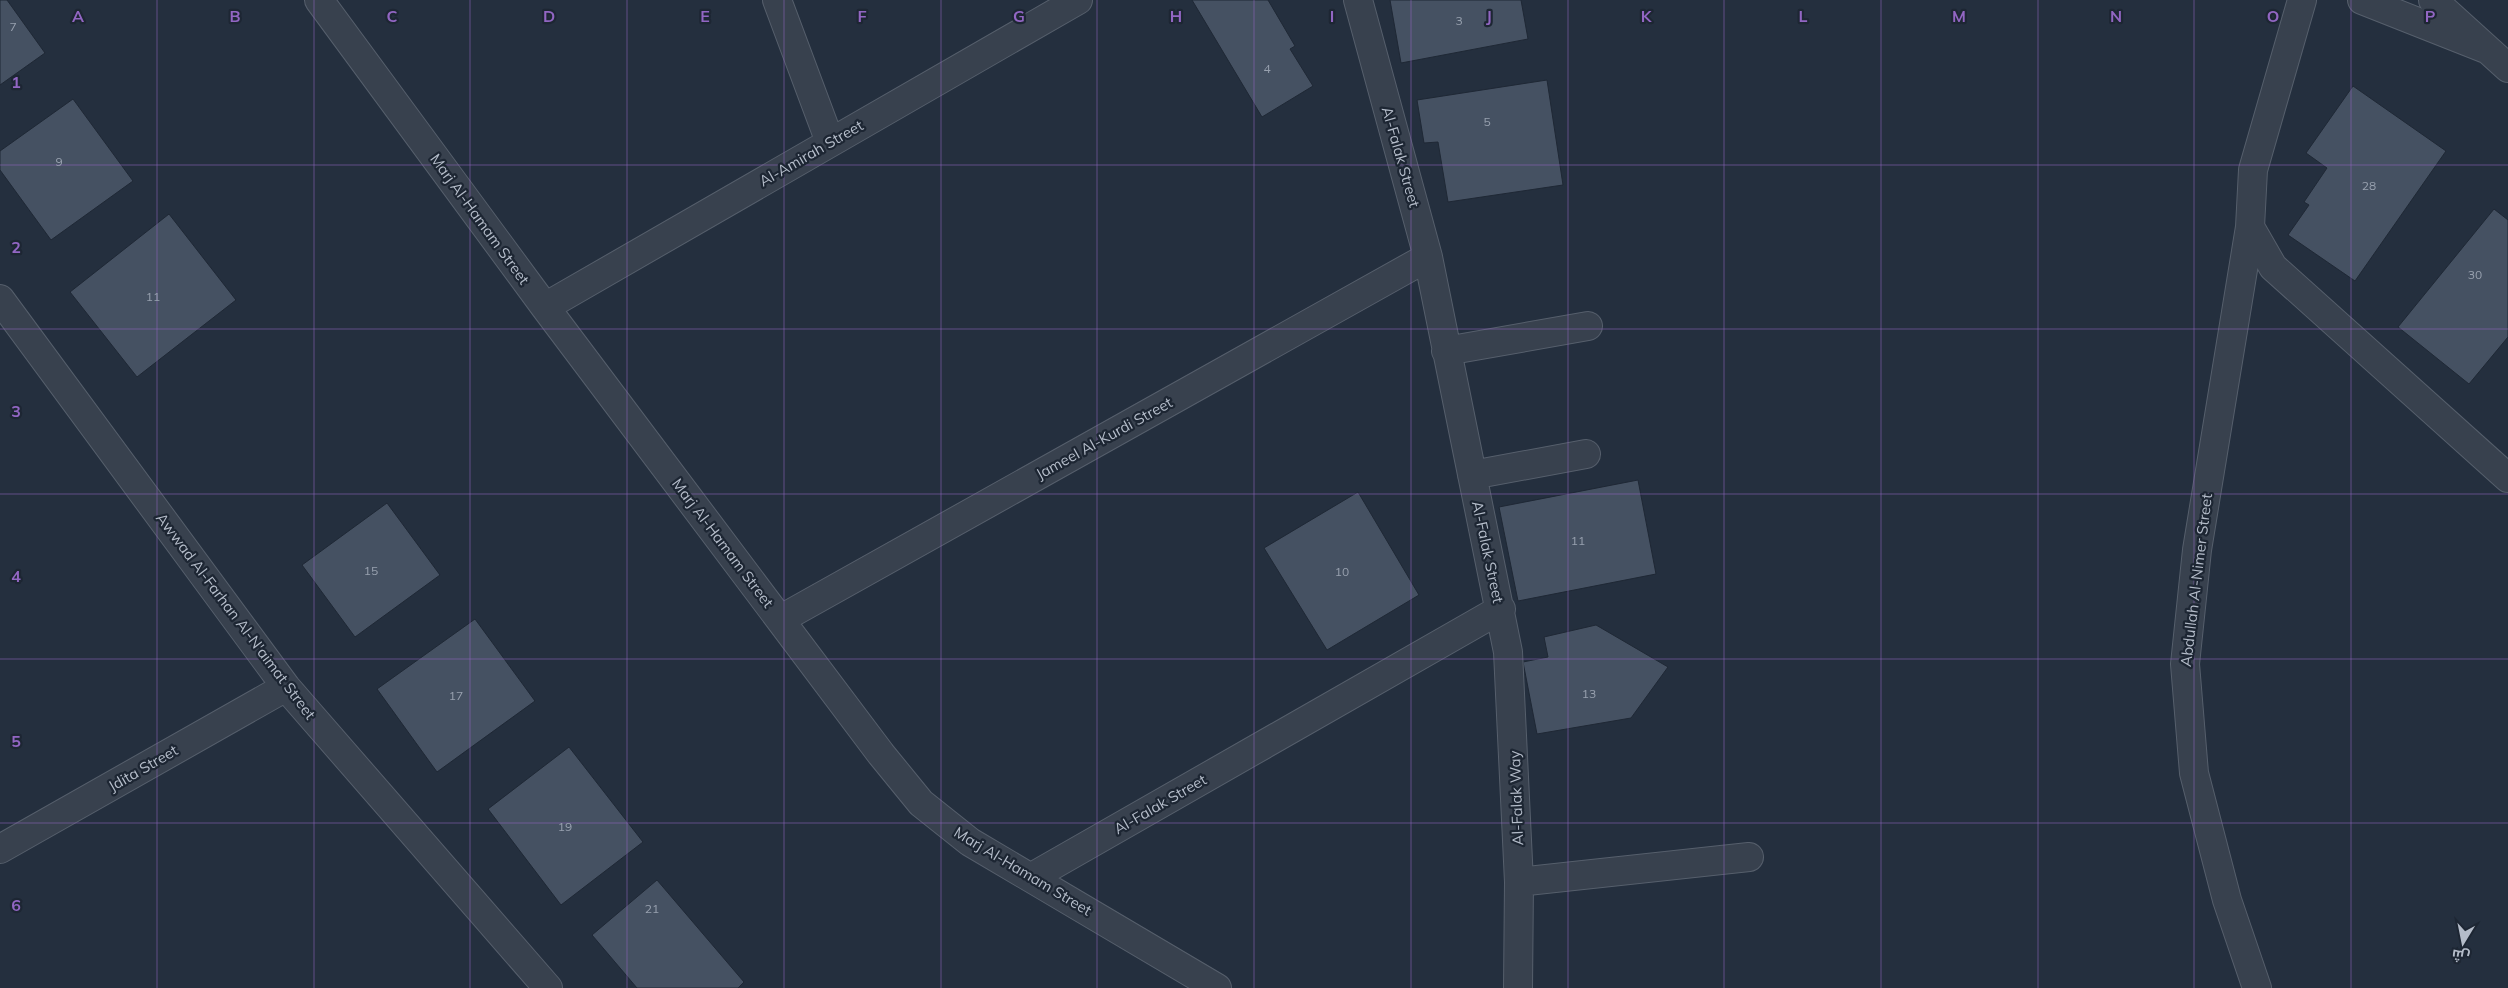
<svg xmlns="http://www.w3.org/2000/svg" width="2508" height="988" font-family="Mulish,Cairo,sans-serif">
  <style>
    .building { fill: #455162; stroke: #1f2835 }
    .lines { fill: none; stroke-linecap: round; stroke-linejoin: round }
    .minor-casing { stroke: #565f6c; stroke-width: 30 }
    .minor { stroke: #38414e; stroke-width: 28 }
    .grid { fill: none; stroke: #9266c3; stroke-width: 1; stroke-opacity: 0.55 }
    .labels { text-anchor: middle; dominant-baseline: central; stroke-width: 4.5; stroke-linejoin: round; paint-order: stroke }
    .number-label { font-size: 12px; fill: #98a1af }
    .street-label { font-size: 15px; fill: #b4bcc9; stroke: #1d2633 }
    .grid-label { font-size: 16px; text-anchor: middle; font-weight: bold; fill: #9266c3; stroke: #1d2633; stroke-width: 4.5; stroke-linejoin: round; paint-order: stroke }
  </style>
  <rect width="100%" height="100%" fill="#242f3e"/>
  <path class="building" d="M0,0H7L45,53L0,85Z
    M1192,0H1268L1295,46L1290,49L1313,86L1262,117Z
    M1390,0H1521L1528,39L1401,63Z
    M1547,80L1563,185L1448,202L1438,142L1424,143L1417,100Z
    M2353,86L2446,151L2355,281L2288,235L2309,205L2304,202L2327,168L2306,153Z
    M73,99L133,181L51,240L0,170V151Z
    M2494,209L2508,220V337L2469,384L2398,327Z
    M169,214L236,300L137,377L70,292Z
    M1638,480L1656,574L1518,601L1499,507Z
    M1358,492L1419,595L1327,650L1264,548Z
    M387,503L440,575L355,637L302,565Z
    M475,619L535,701L437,772L377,689Z
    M1596,625L1668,667L1631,718L1537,734L1523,662L1548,657L1544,637Z
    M569,747L643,842L561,905L488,809Z
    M657,880L744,982L738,988H637L592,935Z"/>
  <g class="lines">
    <defs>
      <path id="minor" d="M319,0L545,307L881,754L921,803L970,842L1217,988
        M777,0L830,142
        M1358,0L1428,257L1508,652L1519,882L1518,988
        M2302,0L2253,170L2250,227L2273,267L2508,478
        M2362,0L2486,49
        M2433,0L2508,68
        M2250,227L2197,550L2185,664L2194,773L2227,900L2257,988
        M0,299L286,687L548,988
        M545,307L1078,0
        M1446,351L1588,326
        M1472,475L1586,454
        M781,619L1428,257
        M0,849L286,687
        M1032,877L1501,609
        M1519,882L1749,857"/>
    </defs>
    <use href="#minor" class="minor-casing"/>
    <use href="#minor" class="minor"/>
  </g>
  <path class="grid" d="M157,0V988M314,0V988M470,0V988M627,0V988M784,0V988M941,0V988M1097,0V988M1254,0V988M1411,0V988M1568,0V988M1724,0V988M1881,0V988M2038,0V988M2194,0V988M2351,0V988M0,165H2508M0,329H2508M0,494H2508M0,659H2508M0,823H2508"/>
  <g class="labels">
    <g class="number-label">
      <text x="1459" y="20">3</text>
      <text x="13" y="26">7</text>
      <text x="1267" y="68">4</text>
      <text x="1487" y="121">5</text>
      <text x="59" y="161">9</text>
      <text x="2369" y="185">28</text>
      <text x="2475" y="274">30</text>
      <text x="153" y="296">11</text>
      <text x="1578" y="540">11</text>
      <text x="371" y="570">15</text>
      <text x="1342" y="571">10</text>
      <text x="1589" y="693">13</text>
      <text x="456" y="695">17</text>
      <text x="565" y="826">19</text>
      <text x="652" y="908">21</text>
    </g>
    <g class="street-label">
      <text transform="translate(811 153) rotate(-30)">Al-Amirah Street</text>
      <text transform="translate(1401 157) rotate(74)">Al-Falak Street</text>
      <text transform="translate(480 219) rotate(54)">Marj Al-Hamam Street</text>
      <text transform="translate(1104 438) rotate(-29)">Jameel Al-Kurdi Street</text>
      <text transform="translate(723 543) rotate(53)">Marj Al-Hamam Street</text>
      <text transform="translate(1488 552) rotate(78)">Al-Falak Street</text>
      <text transform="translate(2196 580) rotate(-83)">Abdullah Al-Nimer Street</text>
      <text transform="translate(236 616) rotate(53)">Awwad Al-Farhan Al-N'aimat Street</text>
      <text transform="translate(143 768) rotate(-30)">Jdita Street</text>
      <text transform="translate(1516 798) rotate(-92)">Al-Falak Way</text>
      <text transform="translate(1160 804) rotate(-30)">Al-Falak Street</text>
      <text transform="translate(1023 871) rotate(31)">Marj Al-Hamam Street</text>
    </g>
  </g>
  <g class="grid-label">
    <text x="78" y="22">A</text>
    <text x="235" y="22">B</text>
    <text x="392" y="22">C</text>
    <text x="549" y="22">D</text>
    <text x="705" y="22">E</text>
    <text x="862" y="22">F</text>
    <text x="1019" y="22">G</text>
    <text x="1176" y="22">H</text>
    <text x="1332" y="22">I</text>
    <text x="1489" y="22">J</text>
    <text x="1646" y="22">K</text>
    <text x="1803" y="22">L</text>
    <text x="1959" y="22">M</text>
    <text x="2116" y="22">N</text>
    <text x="2273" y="22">O</text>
    <text x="2430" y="22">P</text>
    <text x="16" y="88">1</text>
    <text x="16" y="253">2</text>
    <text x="16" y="417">3</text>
    <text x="16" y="582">4</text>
    <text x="16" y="747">5</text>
    <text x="16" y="911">6</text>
  </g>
  <g transform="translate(2463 943) rotate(190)" stroke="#1d2633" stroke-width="4" paint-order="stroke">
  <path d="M0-4L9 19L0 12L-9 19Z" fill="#b4bcc9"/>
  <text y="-8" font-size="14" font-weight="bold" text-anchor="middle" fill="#b4bcc9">ش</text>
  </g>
</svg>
